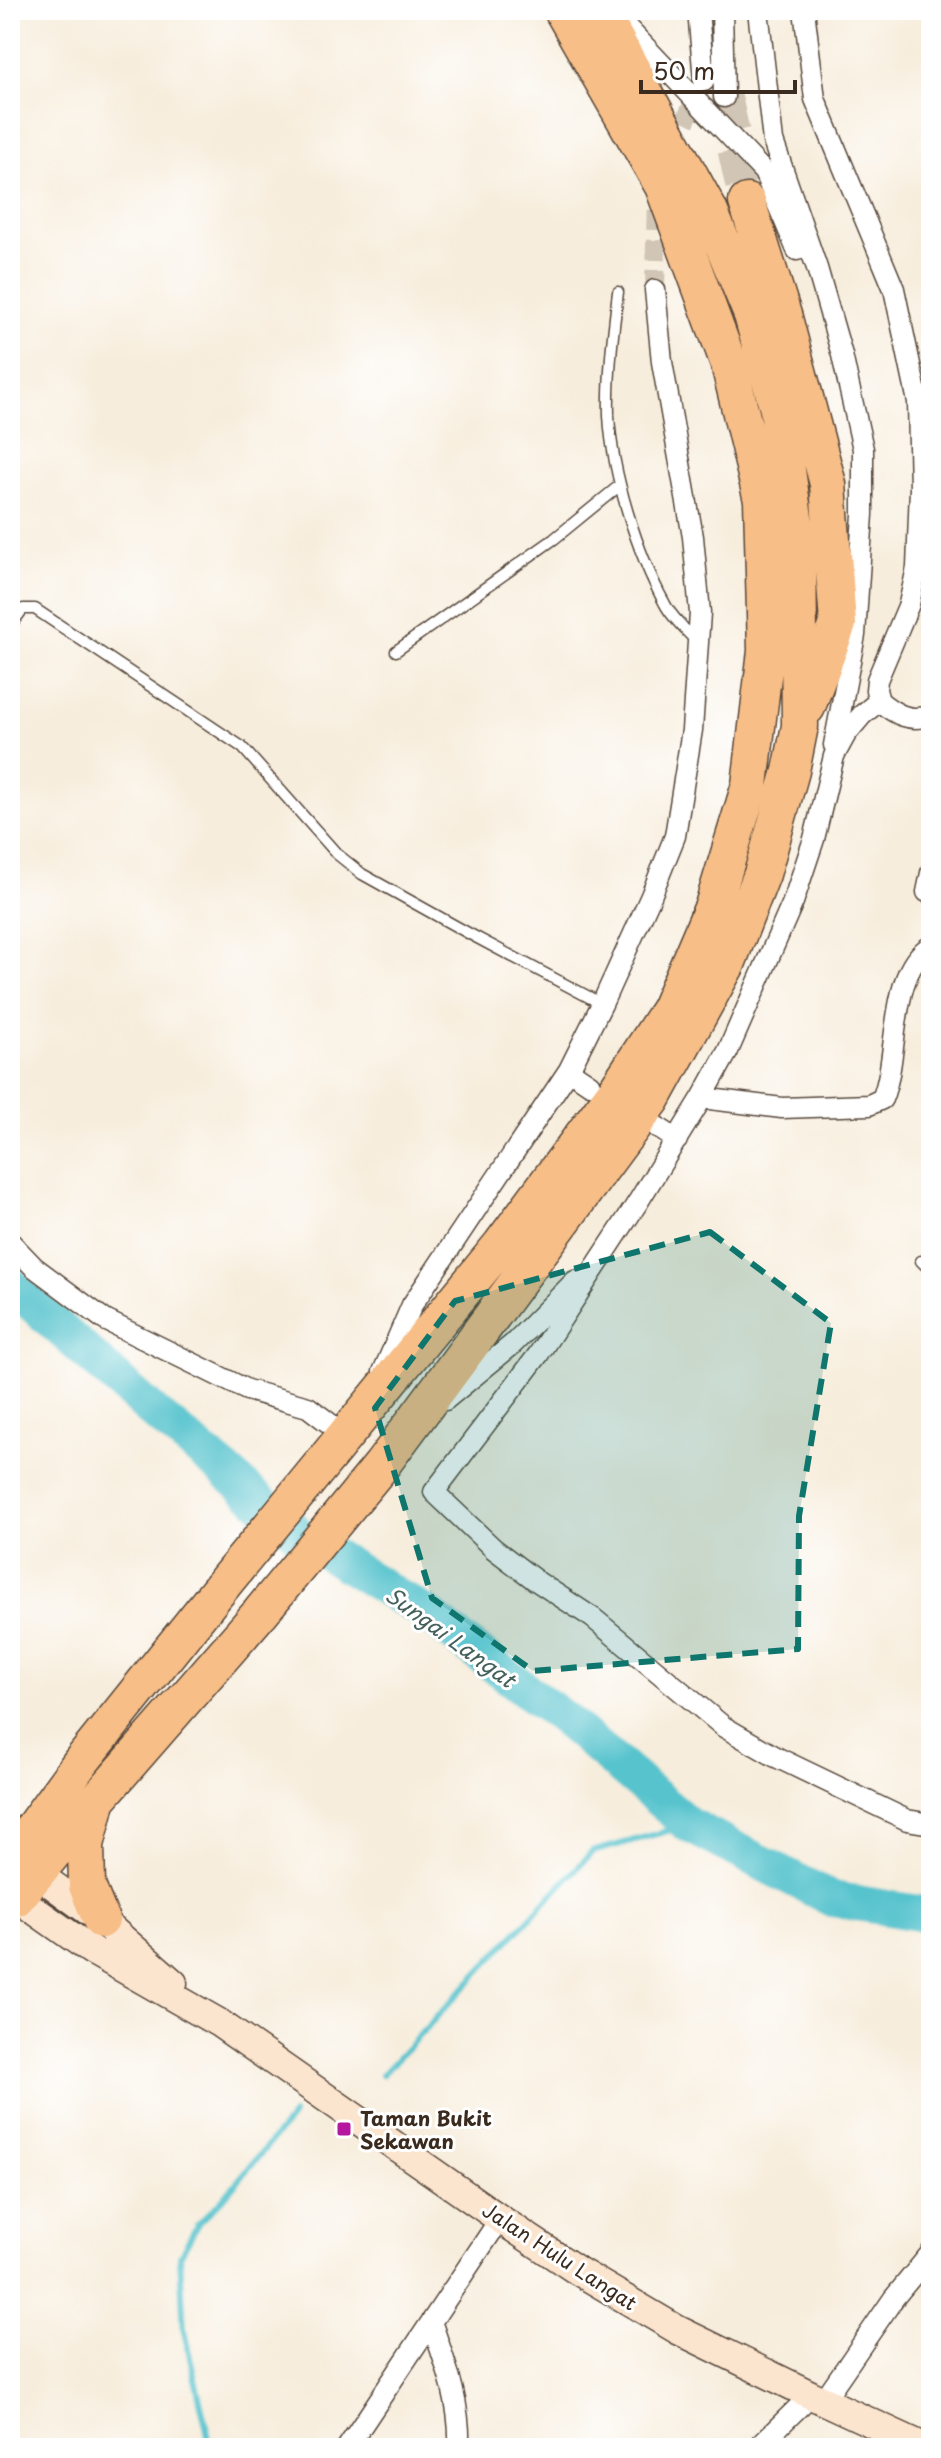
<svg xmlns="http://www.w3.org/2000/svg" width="941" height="2458" font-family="'Playpen Sans',sans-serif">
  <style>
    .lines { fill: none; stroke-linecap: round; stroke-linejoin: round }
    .stream { stroke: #56c3cd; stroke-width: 6 }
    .river { stroke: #56c3cd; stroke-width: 36 }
    .street-tunnel { stroke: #d1c6b6; stroke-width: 20; stroke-dasharray: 20 10; stroke-linecap: butt }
    .highway-tunnel { stroke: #d1c6b6; stroke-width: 36; stroke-dasharray: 36 18; stroke-linecap: butt }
    .lane-casing { stroke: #57473a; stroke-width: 13 }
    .street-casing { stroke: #57473a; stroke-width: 23 }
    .secondary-casing { stroke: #57473a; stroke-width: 31 }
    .highway-casing { stroke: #57473a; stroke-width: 39 }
    .lane { stroke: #fff; stroke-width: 10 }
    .street { stroke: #fff; stroke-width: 20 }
    .secondary { stroke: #fce5cf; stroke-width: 28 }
    .highway { stroke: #f7be87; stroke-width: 36 }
    .marked { fill: #0f766e; fill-opacity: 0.2; stroke: #0f766e; stroke-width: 6; stroke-dasharray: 16 10; stroke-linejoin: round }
    .poi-dot { fill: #b5179e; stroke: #fff; stroke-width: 3 }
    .labels { text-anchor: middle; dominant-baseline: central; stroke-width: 6; stroke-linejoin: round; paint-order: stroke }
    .poi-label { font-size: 20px; font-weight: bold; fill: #3b2a1e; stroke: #fff; text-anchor: start }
    .street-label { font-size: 20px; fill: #3b2a1e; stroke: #fff }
    .water-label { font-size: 22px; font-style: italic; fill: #44605b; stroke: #fff }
  </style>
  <rect width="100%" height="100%" fill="#fff"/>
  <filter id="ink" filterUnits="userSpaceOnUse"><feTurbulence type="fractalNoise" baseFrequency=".0125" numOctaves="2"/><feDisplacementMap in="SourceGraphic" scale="16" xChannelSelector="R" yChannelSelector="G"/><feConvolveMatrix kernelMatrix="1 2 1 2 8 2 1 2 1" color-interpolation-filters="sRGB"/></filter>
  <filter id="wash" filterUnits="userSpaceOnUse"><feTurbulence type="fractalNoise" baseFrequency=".006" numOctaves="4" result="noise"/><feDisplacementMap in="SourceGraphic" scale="32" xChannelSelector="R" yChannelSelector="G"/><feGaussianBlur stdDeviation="1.8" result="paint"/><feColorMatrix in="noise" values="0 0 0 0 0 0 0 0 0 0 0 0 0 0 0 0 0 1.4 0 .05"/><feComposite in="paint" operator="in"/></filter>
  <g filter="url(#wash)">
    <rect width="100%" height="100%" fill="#f7eddc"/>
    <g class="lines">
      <path class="stream" d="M382,2075L592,1852L689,1825
        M211,2448L184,2331L180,2256L197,2225L221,2201L293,2115"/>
      <path class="river" d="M10,1284L154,1413L219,1466L302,1537L427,1614L565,1720L689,1825L832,1899L931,1915"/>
    </g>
  </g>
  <g filter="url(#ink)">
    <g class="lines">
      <path class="street-tunnel" d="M672,149L703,84
        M655,290L657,194"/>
      <path class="highway-tunnel" d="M724,97L747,202"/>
      <defs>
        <path id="lane" d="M618,292C613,333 608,374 609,415C612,473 637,553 665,604C672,618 686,630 697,642
          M10,626L23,609H35L242,747L337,854L362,874L468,933L602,1004
          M396,651L554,539L619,486
          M921,1261L931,1271"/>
        <path id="street" d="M698,10L704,81
          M722,10L724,97
          M758,10L773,141L817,268L842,355L863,449V514L855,635L834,745
          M804,10L815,99L894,289L918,402L920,488L917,568L909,604L877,680L876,690L879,701C895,714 910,723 931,715
          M613,13L764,172L797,250
          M879,701L862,715L846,734L834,756L814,839L793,902L728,1051L702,1098L638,1202L538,1355L434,1492L494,1549L535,1580L593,1618L724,1727L776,1757L907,1820L931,1824
          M927,892L931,873
          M569,1070L590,1084
          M702,1098L782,1108L869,1105L882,1099C900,1056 888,971 931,946
          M657,1127L677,1140
          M10,1242L34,1267L105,1320L247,1390L308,1407L346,1436
          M383,1372L412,1305L569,1070L602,1004L651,896L675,836L692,730L700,613L693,537L662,362L655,290
          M445,1400L513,1344L575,1281
          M432,2324C446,2365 461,2404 459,2448
          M823,2401L894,2298L931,2253
          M347,2448L500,2219
          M757,2448L811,2395"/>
        <path id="secondary" d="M21,1862L101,1920L173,1983
          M10,1893L91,1950L219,2023L500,2219L578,2271L678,2330L811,2395L926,2448"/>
        <path id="highway" d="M747,202L784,318L828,484L838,624L807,707
          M96,1806L86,1845L87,1886L101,1920
          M10,1859L80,1763L226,1581L501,1245L615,1092L669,1009L713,906L750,785L766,651L762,500L729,364L663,186L562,10
          M16,1898L97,1800L260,1613L381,1466L652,1100L727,964L762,874L791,771L800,726L798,545L778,409L752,315L709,210L599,10"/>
      </defs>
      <use href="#lane" class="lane-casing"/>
      <use href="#street" class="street-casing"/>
      <use href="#secondary" class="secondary-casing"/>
      <use href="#highway" class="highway-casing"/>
      <use href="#lane" class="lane"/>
      <use href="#street" class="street"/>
      <use href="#secondary" class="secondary"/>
      <use href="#highway" class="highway"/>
    </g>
  </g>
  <path class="marked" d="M710,1232L831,1323L799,1516L798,1649L533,1671L432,1598L375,1408L455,1301Z"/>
  <rect class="poi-dot" x="336" y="2121" width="16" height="16" rx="4"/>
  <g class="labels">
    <g class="poi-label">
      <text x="360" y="2118">Taman Bukit<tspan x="360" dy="23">Sekawan</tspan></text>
    </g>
    <g class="street-label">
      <text transform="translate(560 2256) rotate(33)">Jalan Hulu Langat</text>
    </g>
    <g class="water-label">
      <text transform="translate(451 1636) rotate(36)">Sungai Langat</text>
    </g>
  </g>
  <rect width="941" height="2458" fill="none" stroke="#fff" stroke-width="40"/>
  <path d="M641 80v12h154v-12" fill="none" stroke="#3b2a1e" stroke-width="4"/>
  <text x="653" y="80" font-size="24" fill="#3b2a1e" stroke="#ffffff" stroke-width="6" paint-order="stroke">50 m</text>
</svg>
